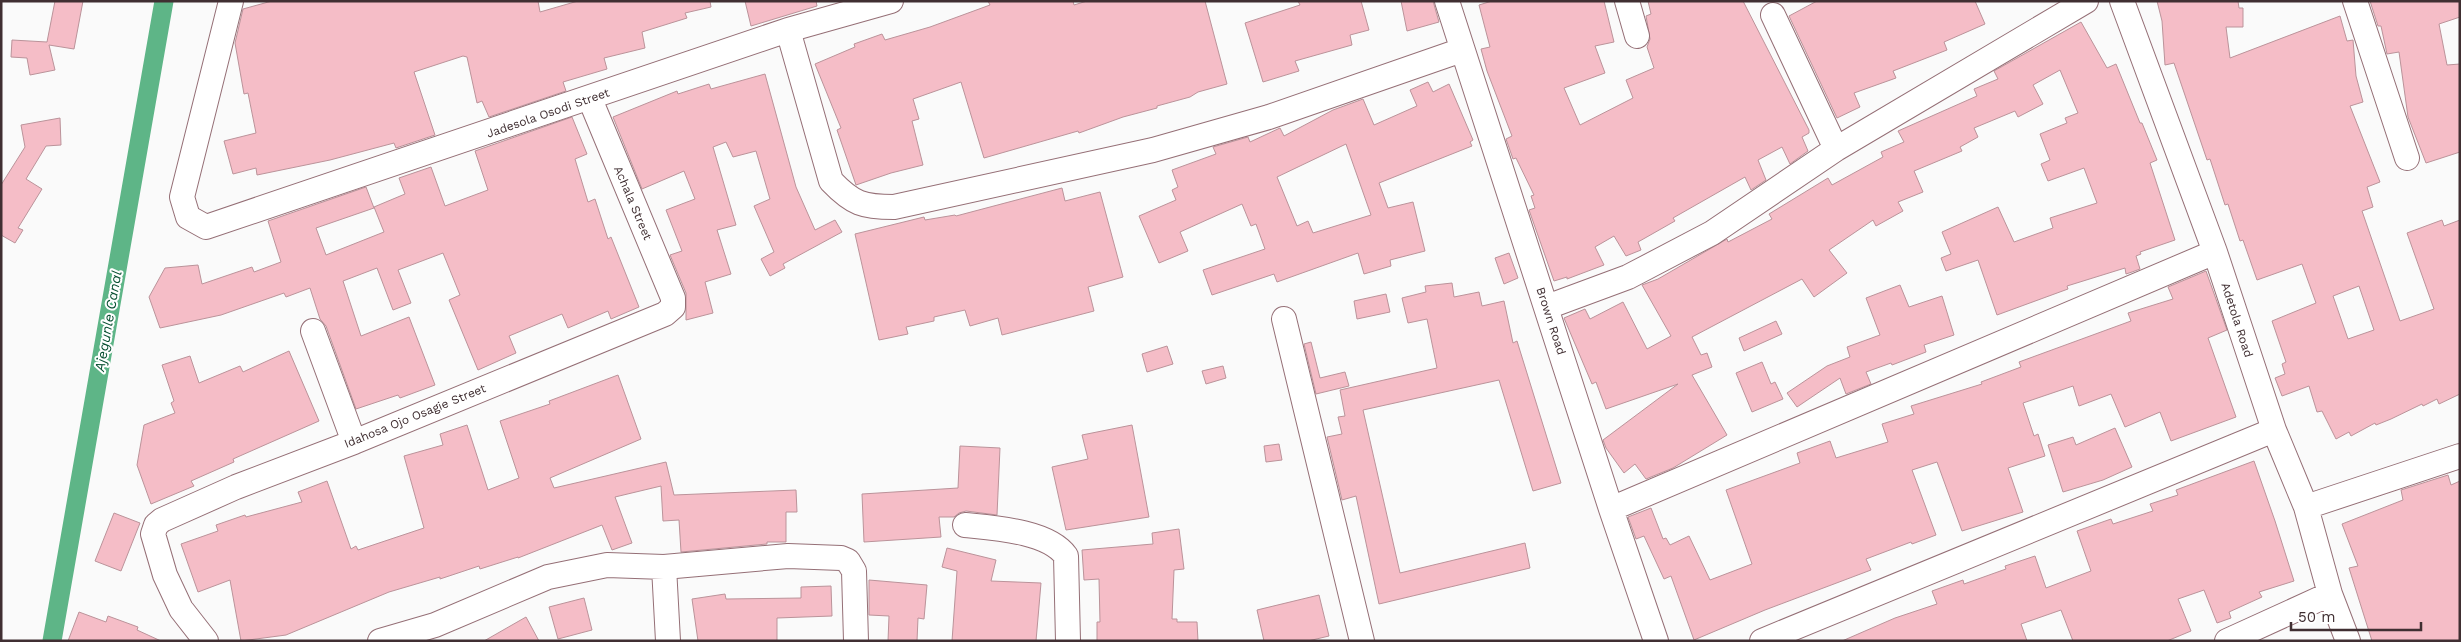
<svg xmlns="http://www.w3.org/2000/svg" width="2461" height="642" font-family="'Work Sans',sans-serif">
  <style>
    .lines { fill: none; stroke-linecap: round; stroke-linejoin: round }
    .canal { stroke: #5eb587; stroke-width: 19 }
    .building { fill: #f5bdc7; stroke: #bb939a; fill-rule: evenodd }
    .minor-casing { stroke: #956f76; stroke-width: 26 }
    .minor { stroke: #fff; stroke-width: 24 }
    .labels { text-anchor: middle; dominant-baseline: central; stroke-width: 4; stroke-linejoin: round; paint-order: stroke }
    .street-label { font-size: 12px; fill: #402f32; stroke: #fff }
    .water-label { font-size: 14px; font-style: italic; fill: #095032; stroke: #fff }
  </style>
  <rect width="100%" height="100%" fill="#fafafa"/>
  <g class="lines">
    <path class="canal" d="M52,641L164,1"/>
  </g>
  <path class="building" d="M55,1H83L74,49L49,45L55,70L30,75L27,58L11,57L12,40L47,42Z
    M272,1H538L540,12L578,1H710L711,7L685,13L687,18L642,32L645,48L604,58L607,69L563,82L566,91L489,117L482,101L477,103L467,57L463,56L414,72L435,135L396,148L394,143L330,160L257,175L256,168L233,174L224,141L256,133L248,93L244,94L235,43L243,9Z
    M745,1H816L817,6L751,26Z
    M988,1H1073L1074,5L1087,1H1205L1227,84L1198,92L1190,97L1157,106V108L1123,117L1079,133L1078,131L984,158L961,82L913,99L919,119L912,121L923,165L891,173L856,185L837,130L841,128L815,64L855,47L854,44L882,34L885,40L930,27L990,5Z
    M1298,1H1361L1369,30L1350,35L1352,45L1295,61L1299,71L1263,82L1245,23L1300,5Z
    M1401,1H1433L1439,22L1407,31Z
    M1492,1H1604L1614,42L1595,46L1605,73L1564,88L1580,125L1633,98L1626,80L1654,68L1647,47L1650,39L1646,16L1651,14L1648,1H1743L1809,130V133L1802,137L1808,151L1790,164L1782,147L1758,160L1766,180L1751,190L1745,177L1673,218L1675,221L1638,242L1641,250L1626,256L1614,236L1595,247L1604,265L1567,279V277L1554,281L1529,210L1535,208L1531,196L1534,195L1516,158L1513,159L1506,139L1512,136L1487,71L1481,49L1490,47L1479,5Z
    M1817,1H1975L1985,24L1944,42L1947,50L1893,71L1896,78L1854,93L1860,107L1837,118L1789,16Z
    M2157,1H2238L2239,8H2243V27H2226L2230,58L2340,16L2347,41L2353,40L2356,76L2363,102L2350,106L2380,182L2367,187L2373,207L2362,211L2400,321L2434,309L2407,233L2442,220L2444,226L2460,220V394L2439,404L2437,399L2423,406L2422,404L2391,419L2376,425L2375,423L2351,436L2349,432L2336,439L2322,411L2317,412L2309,386L2282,396L2275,378L2285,374L2282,364L2286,362L2272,321L2316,303L2302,264L2257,280L2243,240L2240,241L2228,204L2225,205L2210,159L2207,160L2174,63L2165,65L2162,21ZM2359,286L2374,330L2348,339L2333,296Z
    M2370,1H2460V17L2439,24L2447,65L2460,64V152L2426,163L2408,117L2399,52L2387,54L2381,26H2378Z
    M2081,22L2107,68L2116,64L2140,123H2142L2157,160L2150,163L2175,240L2140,252L2141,254L2136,256L2140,269L2132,272L2126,274L2125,268L2067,286L2068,289L1997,315L1978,260L1946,271L1941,258L1951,254L1942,232L1998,207L2014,242L2053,228L2050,218L2097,203L2084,168L2048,181L2041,164L2050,160L2040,134L2067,123L2065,118L2078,113L2060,70L2033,85L2043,104L2018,117L2015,111L1974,128L1978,137L1960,147L1962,151L1914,171L1923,192L1898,202L1903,211L1876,226L1873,220L1829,250L1847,273L1814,297L1802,279L1692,337L1701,355L1707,353L1712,367L1692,375L1727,435L1673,468L1646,479L1635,464L1624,473L1606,448L1603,440L1678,384L1606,409L1596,382L1592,384L1564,318L1585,309L1590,319L1623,302L1647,349L1671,336L1642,285L1658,279L1727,239L1728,242L1772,219L1769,214L1828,178L1832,185L1883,157L1881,152L1904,142L1898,131L1977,96L1974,89L1998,79L1994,71Z
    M765,74L796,187L815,230L835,220L842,232L783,264L785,268L770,276L761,259L774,252L754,206L770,199L756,151L733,157L726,142L713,147L736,225L717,230L731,274L705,282L713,313L686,320V293L670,255L682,251L666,210L695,199L684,171L642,189L613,117L677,91L678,94L709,84L711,89Z
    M1428,82L1433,92L1449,84L1473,140L1470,142L1472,146L1379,183L1388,208L1413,202L1425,251L1390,260L1391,266L1364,274L1358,253L1277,282L1274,274L1212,295L1203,270L1265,249L1256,224L1251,226L1242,204L1180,232L1188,251L1159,263L1139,216L1176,200L1172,190L1178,187L1172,170L1216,154L1213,147L1248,137L1250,142L1280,128L1284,136L1333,110L1363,99L1374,125L1417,106L1410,90ZM1346,144L1371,215L1313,233L1308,221L1297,226L1277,177Z
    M572,117L587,154L575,159L588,202L595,199L608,239L611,237L639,307L611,319L608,311L568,328L562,314L509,336L516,353L478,370L449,300L460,295L443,253L398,270L411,303L393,310L377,268L343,281L361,336L409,317L435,385L400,398L398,395L356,409L326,326L320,319L310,288L286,297L284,293L221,315L160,328L149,297L165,268L198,265L202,284L252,267L254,272L281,262L268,221L366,187L374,208L316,228L326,255L384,232L374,207L405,194L399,178L431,167L445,206L488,190L475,151Z
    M60,118L61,145L46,146L26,179L42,189L18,228L23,230L15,243L1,235V185L25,147L21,125Z
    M1062,188L1065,201L1100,192L1123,277L1088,287L1094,311L1002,335L998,318L970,326L965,310L934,317V321L906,327L908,334L879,340L855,234L924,217L925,220L955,215L956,216Z
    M1509,253L1518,278L1504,284L1495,258Z
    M2206,271L2227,330L2208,338L2236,417L2171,441L2160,412L2125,427L2111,394L2079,406L2073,386L2023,403L2034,436L2038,434L2045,456L2008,468L2023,512L1962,531L1937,462L1912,470L1936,535L1912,544L1911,542L1866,559L1871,570L1765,610L1694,640L1671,576L1664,579L1644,536L1636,539L1628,517L1651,508L1663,539L1666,538L1670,545L1689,536L1710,580L1752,564L1726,490L1800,463L1797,453L1830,441L1836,458L1888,442L1882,424L1914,414L1911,406L1982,384L1981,382L2021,367L2019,362L2131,321L2128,313L2173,299L2168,287Z
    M1452,283L1454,297L1479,292L1482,306L1504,301L1513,343L1517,341L1561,483L1533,491L1499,380L1363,410L1400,573L1525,543L1530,568L1379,604L1356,496L1342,500L1327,437L1342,434L1338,417L1345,416L1340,390L1437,368L1427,319L1408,323L1402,298L1426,292L1425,286Z
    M1900,285L1909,307L1942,296L1954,335L1924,345L1926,352L1892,365L1891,363L1866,372L1871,384L1846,394L1840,378L1797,407L1787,393L1827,366L1850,357L1847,347L1880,335L1866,298Z
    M1386,294L1390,312L1357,319L1354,301Z
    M1776,321L1782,334L1744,351L1739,338Z
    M1311,342L1320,378L1345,372L1349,386L1316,394L1304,344Z
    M1167,346L1173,364L1147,372L1142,354Z
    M289,351L319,421L233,459L234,462L191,481L194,486L151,504L137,465L144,425L175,413L171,403L174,401L162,365L190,356L199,383L240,366L243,372Z
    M1762,362L1771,384L1775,382L1783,399L1752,412L1736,373Z
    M1223,366L1226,378L1206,384L1202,371Z
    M618,375L641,439L550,478L554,488L666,462L674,495L796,490L797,512H786V542H767V544L681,552L679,520L663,521L661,486L615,497L632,543L612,550L602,525L518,558V557L480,569L479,566L440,579V577L389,592L286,635L241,641L230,580L198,592L181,544L218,531L216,525L245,515L246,517L302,502L298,492L327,481L351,549L356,546L358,550L424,528L404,456L443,445L440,434L467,425L488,490L519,478L500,421L550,404L549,401Z
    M1132,425L1149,517L1066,530L1052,467L1088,459L1082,435Z
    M2115,428L2132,467L2103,480L2063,492L2048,445L2073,437L2076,445Z
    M1279,444L1282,460L1266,462L1264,446Z
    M960,446L1000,448L997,515L966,511L959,513L954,517H939L941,537L864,542L862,494L958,488Z
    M2254,461L2275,521L2294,581L2259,592L2262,597L2229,612L2231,618L2217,623L2204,590L2178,599L2191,631L2167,641H2073L2061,610L2021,624L2027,641H1842L1895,618L1937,604L1932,591L1963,580L1964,584L2006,569L2005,566L2035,556L2046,588L2091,571L2077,531L2111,519L2113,524L2153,511L2150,504L2178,495L2176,490Z
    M2448,475L2451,485L2460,481V641H2372L2349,568L2358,566L2342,524L2403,500L2401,490Z
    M114,513L140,523L121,571L95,561Z
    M1179,529L1184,569L1174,570L1172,619H1177V622H1197L1198,641H1097V622H1100L1099,579L1084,580L1082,550L1153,544L1152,533Z
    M947,548L996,560L991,581L1041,583L1036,641H952L957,571L942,567Z
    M869,580L927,585L924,619L918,618L917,641H888L889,616L869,615Z
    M831,586L832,616L777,618V641H698L692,599L725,594L726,599L801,598V587Z
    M1319,595L1329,636L1308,641H1264L1257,610Z
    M584,598L592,630L558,639L549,607Z
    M79,612L106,622L108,616L138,627L137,630L161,641H68Z
    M526,617L539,641H484Z"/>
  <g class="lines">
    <defs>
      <path id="minor" d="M231,1L182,197L188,217L206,227L788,30L891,1
        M1447,1L1611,509L1656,641
        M1627,1L1637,36
        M2122,1L2215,252L2274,430L2306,507L2330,594L2348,641
        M2355,1L2407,158
        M1773,15L1836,149
        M788,30L831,181C853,204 863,207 894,207L1153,150L1269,117L1462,50
        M1547,307L1628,277L1712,233L1836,149L2086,1
        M1284,319L1362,641
        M313,331L354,442
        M2306,507L2460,456
        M1611,509L2215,252
        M965,525C994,528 1048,531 1066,556L1068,641
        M664,567L668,641
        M206,641L181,609L165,575L153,534L156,525L162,520L236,487L354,442L665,314L673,307V298L590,99
        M380,641L435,625L548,577L607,565L664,567L788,556L841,558L848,561L854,571L856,641
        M1762,641L2274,430
        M2227,641L2330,594"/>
    </defs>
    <use href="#minor" class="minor-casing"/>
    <use href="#minor" class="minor"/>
  </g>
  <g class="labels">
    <g class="street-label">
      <text transform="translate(548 113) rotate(-19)">Jadesola Osodi Street</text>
      <text transform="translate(633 203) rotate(67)">Achala Street</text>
      <text transform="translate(2237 320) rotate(72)">Adetola Road</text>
      <text transform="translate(1551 321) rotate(72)">Brown Road</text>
      <text transform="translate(415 416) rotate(-22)">Idahosa Ojo Osagie Street</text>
    </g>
    <g class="water-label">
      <text transform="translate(108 321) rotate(-80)">Ajegunle Canal</text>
    </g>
  </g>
  <rect width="2461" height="642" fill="none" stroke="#402f32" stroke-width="5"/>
  <path d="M2291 622v8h130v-8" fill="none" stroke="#402f32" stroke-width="2.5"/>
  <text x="2298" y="622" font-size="15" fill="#402f32" stroke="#ffffff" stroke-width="4" paint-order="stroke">50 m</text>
</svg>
